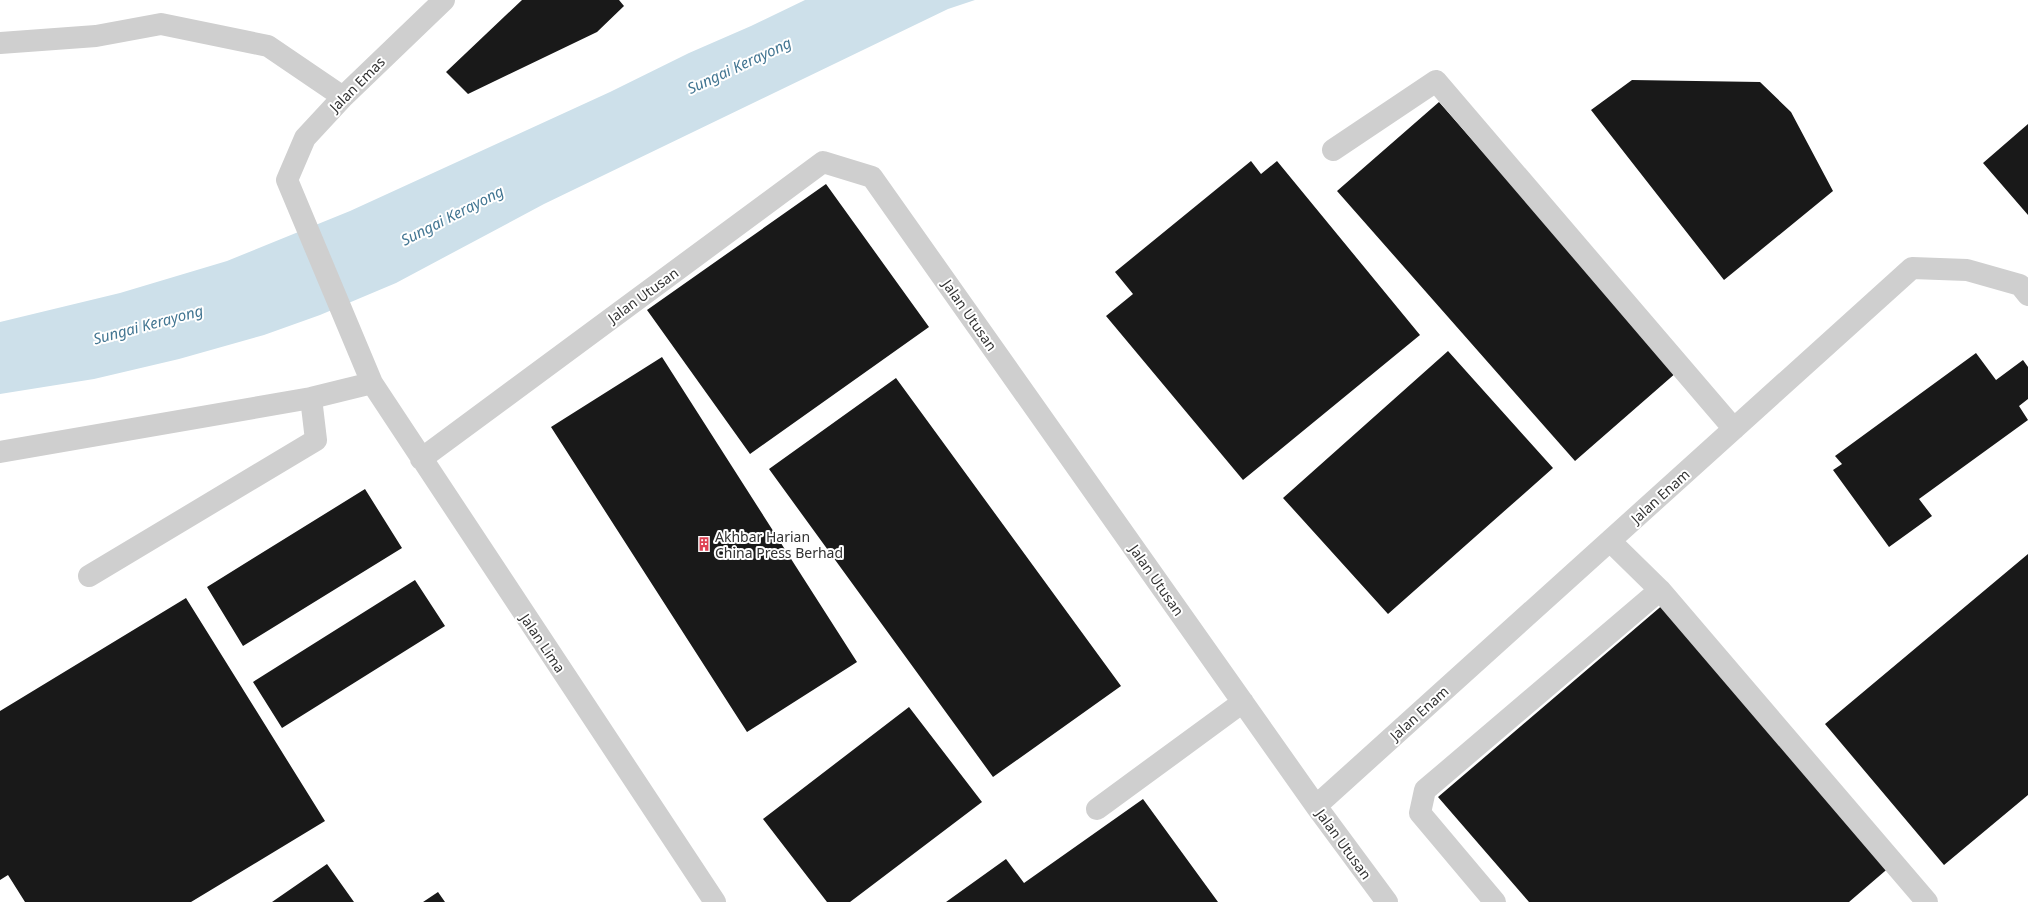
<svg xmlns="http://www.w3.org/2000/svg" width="2028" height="902" font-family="'Noto Sans',sans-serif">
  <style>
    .water { fill: #cde0ea }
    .building { fill: #191919 }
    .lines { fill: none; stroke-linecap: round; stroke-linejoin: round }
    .minor { stroke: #cfcfcf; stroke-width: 22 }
    .labels { text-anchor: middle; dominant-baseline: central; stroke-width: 4; stroke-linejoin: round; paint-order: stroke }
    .street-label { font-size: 14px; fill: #323232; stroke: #fff }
    .poi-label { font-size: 14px; fill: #323232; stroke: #fff; text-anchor: start }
    .water-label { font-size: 15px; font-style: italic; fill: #437692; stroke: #fff }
  </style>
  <rect width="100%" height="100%" fill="#fff"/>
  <path class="water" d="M805,0H975L948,9L544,204L396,283L320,315L264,335L179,359L94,379L0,394V322L120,293L227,261L350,211L610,92L689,53L751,26Z"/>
  <path class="building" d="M522,0H619L624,6L597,32L468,94L446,72Z
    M1632,80L1760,82L1791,112L1833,191L1724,280L1591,110Z
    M1439,102L1677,372L1575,461L1337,191Z
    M2028,124V215L1983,163Z
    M1251,161L1261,174L1277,161L1420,335L1243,480L1106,316L1133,294L1115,272Z
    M826,184L929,327L750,454L647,310Z
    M1448,351L1553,468L1388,614L1283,498Z
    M1976,353L1996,380L2023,360L2028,367V399L2019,406L2028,420L1919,499L1932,516L1889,547L1833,470L1842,464L1835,456Z
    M662,357L857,662L747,732L551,427Z
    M896,378L1121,686L993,777L769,469Z
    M365,489L402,548L243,646L207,587Z
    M2028,554V795L1944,865L1825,724Z
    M415,580L445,626L282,728L253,682Z
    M186,598L325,821L191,902H25L8,875L0,880V711Z
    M1665,603L1892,865L1849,902H1529L1438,797Z
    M909,707L982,802L850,902H827L763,819Z
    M1143,799L1218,902H946L1006,859L1024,883Z
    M327,864L354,902H272Z
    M438,892L445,902H423Z"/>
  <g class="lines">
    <path class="minor" d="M444,0L343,97L305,138L287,180L372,383L715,902
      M0,43L96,36L161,24L268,46L343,97
      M1333,150L1436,81L1734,429
      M0,452L311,398L372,383
      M421,459L823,162L872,177L1316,806L1387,902
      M1610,541L1660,590L1927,902
      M89,576L316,440L311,398
      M1316,806L1912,268L1967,270L2020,285L2028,295
      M1097,809L1243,702
      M1495,902L1420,813L1425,790L1660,590"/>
  </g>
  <defs>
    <symbol id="building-bare" viewBox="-9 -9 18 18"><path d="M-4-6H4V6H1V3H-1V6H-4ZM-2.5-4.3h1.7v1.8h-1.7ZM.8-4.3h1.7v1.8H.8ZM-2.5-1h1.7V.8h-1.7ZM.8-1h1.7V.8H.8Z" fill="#de4052" stroke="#fff" stroke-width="2.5" paint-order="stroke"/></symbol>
  </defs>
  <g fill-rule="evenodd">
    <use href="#building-bare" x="694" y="534" width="20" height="20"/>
  </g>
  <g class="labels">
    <g class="street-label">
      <text transform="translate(357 84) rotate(-45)">Jalan Emas</text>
      <text transform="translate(643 295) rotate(-36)">Jalan Utusan</text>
      <text transform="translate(970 315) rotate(55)">Jalan Utusan</text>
      <text transform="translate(1660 496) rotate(-42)">Jalan Enam</text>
      <text transform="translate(1157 580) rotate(55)">Jalan Utusan</text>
      <text transform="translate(543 643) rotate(56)">Jalan Lima</text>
      <text transform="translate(1419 713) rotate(-42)">Jalan Enam</text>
      <text transform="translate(1344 844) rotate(54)">Jalan Utusan</text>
    </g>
    <g class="poi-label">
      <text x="715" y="536">Akhbar Harian<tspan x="715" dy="16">China Press Berhad</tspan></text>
    </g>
    <g class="water-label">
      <text transform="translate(739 65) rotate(-25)">Sungai Kerayong</text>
      <text transform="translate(452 215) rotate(-27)">Sungai Kerayong</text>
      <text transform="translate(148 324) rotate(-15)">Sungai Kerayong</text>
    </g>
  </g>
</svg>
